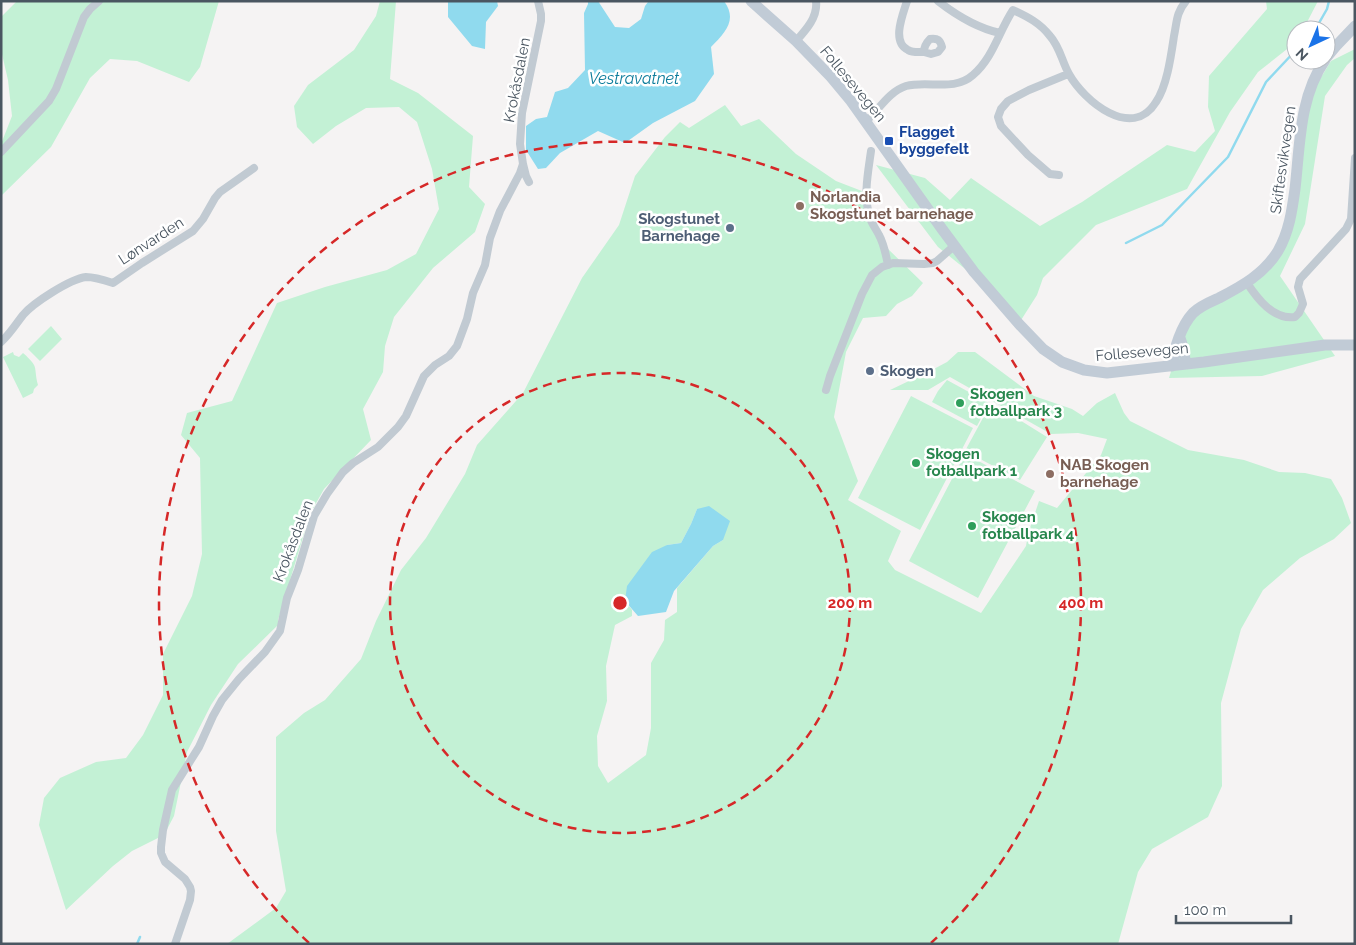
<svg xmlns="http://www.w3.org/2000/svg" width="1356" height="945" font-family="Raleway,sans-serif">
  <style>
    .green { fill: #c3f1d5; fill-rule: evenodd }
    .water { fill: #90daee }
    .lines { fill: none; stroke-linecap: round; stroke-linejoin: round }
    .stream { stroke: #90daee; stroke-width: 2.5 }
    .minor { stroke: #c1cad2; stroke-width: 8 }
    .secondary { stroke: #c1cbd6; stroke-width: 11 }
    .ring { fill: none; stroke: #d62828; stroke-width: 2.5; stroke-dasharray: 9 6 }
    .transit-dot { fill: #1a4fb4; stroke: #fff; stroke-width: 2 }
    .education-dot { fill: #8d6e63; stroke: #fff; stroke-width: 2 }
    .service-dot { fill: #5c6f8a; stroke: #fff; stroke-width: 2 }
    .leisure-dot { fill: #2e9e5b; stroke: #fff; stroke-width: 2 }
    .labels { text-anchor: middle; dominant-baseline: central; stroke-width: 5; stroke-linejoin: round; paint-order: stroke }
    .street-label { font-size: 15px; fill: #4a5661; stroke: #fff }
    .transit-label { font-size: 15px; font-weight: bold; fill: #164399; stroke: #fff; text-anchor: start }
    .education-label { font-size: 15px; font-weight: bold; fill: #785e54; stroke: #fff; text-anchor: start }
    .service-label { font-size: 15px; font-weight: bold; fill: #4e5e75; stroke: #fff; text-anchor: end }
    .leisure-label { font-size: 15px; font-weight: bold; fill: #27864d; stroke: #fff; text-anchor: start }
    .water-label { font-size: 16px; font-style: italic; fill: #0c7c9b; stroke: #fff }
    .centre { fill: #d62828; stroke: #fff; stroke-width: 2.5 }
    .ring-label { font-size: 15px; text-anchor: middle; font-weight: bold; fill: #d62828; stroke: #fff; stroke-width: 5; stroke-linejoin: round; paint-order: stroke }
  </style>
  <rect width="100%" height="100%" fill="#f5f3f3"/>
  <path class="green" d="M17,1H219L200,67L189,82L137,61L110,59L90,78L51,147L1,196V144L12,116L8,80L1,50L2,16Z
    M380,1H396L390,79L418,93L473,136L469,187L485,204L475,232L433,268L394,317L385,346L383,372L363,409L371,440L324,489L310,514L278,620V625L238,664L211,705L187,752L174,816L164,835L132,851L113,866L66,910L39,825L44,798L60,778L96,762L126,758L143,735L163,695V654L192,596L202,554L200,458L181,435L187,413L232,401L277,303L325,287L387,270L416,254L439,209L432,169L417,122L399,107L366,108L336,126L313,144L297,127L294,106L308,85L354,50L376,16Z
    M1266,1H1318L1303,30H1296V42L1258,72L1230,112L1187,189L1096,225L1043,278L1037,295L1016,328L1000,297L938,247L876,165L925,178L950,200L971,178L1040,226L1082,202L1167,145L1195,152L1215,131L1208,107L1209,76L1267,9Z
    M1355,49V58L1347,65L1325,96L1305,224L1280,276L1335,356L1262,376L1169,378L1188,315L1264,269L1287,223L1301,110L1331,61Z
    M725,105L741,126L759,119L796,154L836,181L867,193L871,214L886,247L923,283L912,296L897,304L886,316L863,318L846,352L834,417L858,481L848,500L901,531L888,561L895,570L981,613L1026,546L1028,534L1039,501L1057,508L1101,455L1107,439L1078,433L1051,434L950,377L928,390H890L932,370L947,362L958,352H975L1034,396L1072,409L1083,416L1097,403L1115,393L1124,413L1130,421L1188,450L1244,460L1279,472L1305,473L1331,479L1342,498L1351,523L1334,539L1300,558L1263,590L1241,629L1221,703L1222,786L1208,817L1152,849L1138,872L1118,944H227L276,908L286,891L276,831V737L304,713L325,700L361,659L376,621L401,570L426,538L465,474L477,445L523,393L582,278L619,225L635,176L665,137L680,122L689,128ZM697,509L723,540L713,546L677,588V612L665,620L664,640L651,663V728L646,755L608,783L598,766L597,736L607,701L606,666L615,625L632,616V610L625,601L667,545L681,543L691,524Z
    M51,326L62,339L40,361L28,349Z
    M13,352L14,355L19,357L23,353C40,368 33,366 38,385L34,389L33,393L23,398L3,357Z
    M947,380L989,403L977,426L932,402L938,391Z
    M911,396L973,428L920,530L858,498Z
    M990,405L1013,416L1047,437L1020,480L965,451Z
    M965,454L1035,491L978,598L909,561Z"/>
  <path class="water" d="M448,1H497L498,6L486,22L485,49L472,46L448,17Z
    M588,1H598L615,27L629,28L641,19L645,6L648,2L652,1H724C738,20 725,33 711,47L714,74L695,101L653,123L625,143L598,131L560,153L546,168L538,169L526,150V126L536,119L547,117L555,92L568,88L585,70L584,13L588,4Z
    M709,506L730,521L723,540L713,546L674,591L666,612L638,616L625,601L627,586L652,552L667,545L681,543L691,524L697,509Z"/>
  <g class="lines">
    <path class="stream" d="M1315,30L1327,9L1329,1
      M1126,243L1162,225L1228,157L1266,82L1296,50
      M137,944L140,937"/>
    <path class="minor" d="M907,1C903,14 891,42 908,50C913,53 919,52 924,52
      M938,1C956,15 977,28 1000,33
      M930,39C938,38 940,40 942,47L938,52L931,54L924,52C924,47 926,43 930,39Z
      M796,41C806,30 818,17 816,1
      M866,121C879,110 888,92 906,86C928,80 954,92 973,75C993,58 999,31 1013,10C1028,17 1040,23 1050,36C1060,47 1062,62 1069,74C1084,101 1132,141 1156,102C1167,86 1171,56 1174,36C1177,22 1176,13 1186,1
      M871,151C868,173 863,196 870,218C872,224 876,229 879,235C884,244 886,255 888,265
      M1,152L49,101L56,89L84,17L90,9L99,1
      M1059,175L1050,174L1028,155L1001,126L998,117L1001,109L1008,101L1029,90L1068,74
      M529,182L526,176L523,164L520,144L522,113L541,21V14L538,1
      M1247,283C1257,298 1273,320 1295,317L1299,313L1303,304L1298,287L1300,279L1346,229L1351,219L1355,158
      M1,342C10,334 16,324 23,315C33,303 70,279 86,277C94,277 104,280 113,283L142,263L193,231L203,219L215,198L220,192L254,168
      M826,390L830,376L862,294L872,275L882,267L893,263L924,264L933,263L937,261L954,246
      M175,944L190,900L191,891L190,887L185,879L165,862L161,853V847L163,830L172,790L199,747L213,716L222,700L239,679L265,652L280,631L287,598L298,570L314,516L327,494L343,472L353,463L378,447L398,427L406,416L424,376L435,365L449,356L457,346L467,319L473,293L485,265L490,238L500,211L520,173L523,164"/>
    <path class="secondary" d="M751,1L796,41L831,77L851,101L942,229L974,272L1019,324L1043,349L1062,362L1084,370L1107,373L1204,362L1325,345H1355
      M1326,58L1336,46L1355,26
      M1180,338L1182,344L1186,364
      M1172,366C1174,349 1181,326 1193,313C1200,306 1210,302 1219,298C1242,286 1264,274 1278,251C1289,232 1292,211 1295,189C1300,146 1299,97 1325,60"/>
  </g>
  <g class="ring">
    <circle cx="620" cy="603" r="230"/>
    <path d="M309 943A461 461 0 1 1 931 943"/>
  </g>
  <rect class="transit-dot" x="884" y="136" width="10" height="10" rx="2.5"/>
  <g class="education-dot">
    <circle cx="800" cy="206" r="5"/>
    <circle cx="1050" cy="474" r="5"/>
  </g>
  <g class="service-dot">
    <circle cx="730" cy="228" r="5"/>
    <circle cx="870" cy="371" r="5"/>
  </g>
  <g class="leisure-dot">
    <circle cx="960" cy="403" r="5"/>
    <circle cx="916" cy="463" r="5"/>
    <circle cx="972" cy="526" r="5"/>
  </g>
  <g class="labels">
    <g class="street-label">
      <text transform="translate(517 80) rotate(-79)">Krokåsdalen</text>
      <text transform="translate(853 84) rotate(50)">Follesevegen</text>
      <text transform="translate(1283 160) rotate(-82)">Skiftesvikvegen</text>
      <text transform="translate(151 241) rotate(-33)">Lønvarden</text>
      <text transform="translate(1142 352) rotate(-5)">Follesevegen</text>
      <text transform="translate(293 541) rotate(-69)">Krokåsdalen</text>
    </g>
    <g class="transit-label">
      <text x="899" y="132">Flagget<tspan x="899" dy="17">byggefelt</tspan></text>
    </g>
    <g class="education-label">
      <text x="810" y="197">Norlandia<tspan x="810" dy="17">Skogstunet barnehage</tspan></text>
      <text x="1060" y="465">NAB Skogen<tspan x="1060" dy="17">barnehage</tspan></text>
    </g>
    <g class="service-label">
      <text x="720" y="219">Skogstunet<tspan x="720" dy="17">Barnehage</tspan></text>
      <text x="880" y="371" text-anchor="start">Skogen</text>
    </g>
    <g class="leisure-label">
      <text x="970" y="394">Skogen<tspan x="970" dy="17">fotballpark 3</tspan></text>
      <text x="926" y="454">Skogen<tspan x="926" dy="17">fotballpark 1</tspan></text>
      <text x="982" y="517">Skogen<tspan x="982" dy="17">fotballpark 4</tspan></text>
    </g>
    <g class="water-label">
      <text x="634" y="78">Vestravatnet</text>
    </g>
  </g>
  <circle cx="620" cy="603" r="8" class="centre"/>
  <g class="ring-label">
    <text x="850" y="608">200 m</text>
    <text x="1081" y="608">400 m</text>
  </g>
  <rect width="1356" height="945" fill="none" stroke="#4a5661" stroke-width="5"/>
  <g transform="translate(1311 45) rotate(224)"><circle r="24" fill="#ffffff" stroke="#b7bbc0"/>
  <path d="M0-4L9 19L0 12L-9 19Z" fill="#1a73e8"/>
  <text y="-8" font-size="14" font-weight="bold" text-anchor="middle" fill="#4a5661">N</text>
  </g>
  <path d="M1176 915v8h115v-8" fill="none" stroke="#4a5661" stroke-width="2.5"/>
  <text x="1184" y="915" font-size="15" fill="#4a5661" stroke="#ffffff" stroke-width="4" paint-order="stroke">100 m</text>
</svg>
